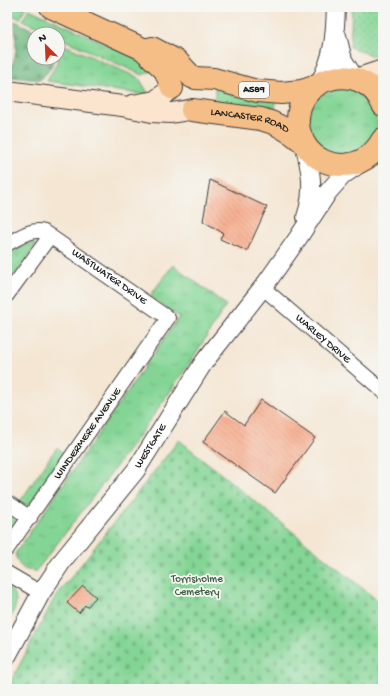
<svg xmlns="http://www.w3.org/2000/svg" width="390" height="696" font-family="'Gochi Hand',sans-serif">
  <style>
    .grass { fill: url(#grass-tufts); stroke: #507858 }
    .forest { fill: url(#forest-firs); stroke: #44694d }
    .cemetery { fill: url(#cemetery-stones); stroke: #507858 }
    .park { fill: url(#park-dots); stroke: #507858 }
    .building { fill: url(#building-back-hatch) }
    .lines { fill: none; stroke-linecap: round; stroke-linejoin: round }
    .minor-casing { stroke: #3c3a37; stroke-width: 16 }
    .tertiary-casing { stroke: #3c3a37; stroke-width: 20 }
    .secondary-casing { stroke: #3c3a37; stroke-width: 22 }
    .primary-casing { stroke: #3c3a37; stroke-width: 24 }
    .minor { stroke: #fff; stroke-width: 14 }
    .tertiary { stroke: #fff; stroke-width: 18 }
    .secondary { stroke: #fbe5cf; stroke-width: 20 }
    .primary { stroke: #f6be87; stroke-width: 22 }
    .labels { text-anchor: middle; dominant-baseline: central; stroke-width: 3.5; stroke-linejoin: round; paint-order: stroke }
    .shield { fill: #f6f6f2; stroke: #5d5d5c; stroke-width: 1 }
    .shield-label { font-size: 10px; font-weight: bold; fill: #1c1c1c }
    .street-label { font-size: 11px; fill: #1c1c1c; stroke: #f6f6f2 }
    .park-label { font-size: 11px; fill: #405d46; stroke: #f6f6f2 }
  </style>
  <defs>
    <pattern id="grass-tufts" width="24" height="20" patternUnits="userSpaceOnUse"><rect width="24" height="20" fill="#84d595"/><path d="M3 7l-1-3M5 7V3M7 7l1-3M15 17l-1-3M17 17v-4M19 17l1-3" fill="none" stroke="#71b680"/></pattern>
    <pattern id="forest-firs" width="22" height="20" patternUnits="userSpaceOnUse"><rect width="22" height="20" fill="#6bb67e"/><path d="M5 1l3.5 6h-7zM16 11l3.5 6h-7z" fill="#579366"/></pattern>
    <pattern id="cemetery-stones" width="16" height="16" patternUnits="userSpaceOnUse"><rect width="16" height="16" fill="#84d595"/><path d="M2 7V4a2 2 0 0 1 4 0v3zM10 15v-3a2 2 0 0 1 4 0v3z" fill="#71b680"/></pattern>
    <pattern id="park-dots" width="8" height="8" patternUnits="userSpaceOnUse"><rect width="8" height="8" fill="#84d595"/><path d="M2 2h.1M6 6h.1" fill="none" stroke="#71b680" stroke-width="1.8" stroke-linecap="round"/></pattern>
    <pattern id="building-back-hatch" width="6" height="6" patternUnits="userSpaceOnUse"><rect width="6" height="6" fill="#f7a988"/><path d="M-1 5l2 2M0 0l6 6M5-1l2 2" fill="none" stroke="#d39175"/></pattern>
  </defs>
  <rect width="100%" height="100%" fill="#f6f6f2"/>
  <filter id="ink" filterUnits="userSpaceOnUse"><feTurbulence type="fractalNoise" baseFrequency=".025" numOctaves="2"/><feDisplacementMap in="SourceGraphic" scale="8" xChannelSelector="R" yChannelSelector="G"/><feConvolveMatrix kernelMatrix="1 2 1 2 8 2 1 2 1" color-interpolation-filters="sRGB"/></filter>
  <filter id="wash" filterUnits="userSpaceOnUse"><feTurbulence type="fractalNoise" baseFrequency=".012" numOctaves="4" result="noise"/><feDisplacementMap in="SourceGraphic" scale="16" xChannelSelector="R" yChannelSelector="G"/><feGaussianBlur stdDeviation="0.9" result="paint"/><feColorMatrix in="noise" values="0 0 0 0 0 0 0 0 0 0 0 0 0 0 0 0 0 1.4 0 .05"/><feComposite in="paint" operator="in"/></filter>
  <g filter="url(#wash)">
    <rect width="100%" height="100%" fill="#f4e6d3"/>
    <path class="grass" d="M7,7H26L20,19L7,13Z
      M29,9L142,60L155,70L142,75L58,37V34H51L23,20Z
      M58,42L139,78L148,93L140,94L47,81L57,63Z
      M347,87L356,90L364,96L375,112L377,122L376,131L372,139L359,152L342,157L317,147L307,122L312,103L327,90Z
      M215,88L276,100L274,116L212,106L215,97Z
      M32,242L36,245L7,285V255Z
      M173,265L226,305C170,399 103,484 36,571C23,571 19,567 15,554L179,317L150,296Z
      M57,447L64,454L30,505H24L19,503Z
      M9,515L16,521L15,528L7,539V518Z
      M7,587C23,599 14,610 7,624Z"/>
    <path class="forest" d="M15,21L41,34H34V58H54L51,68L40,80L10,77L16,50Z"/>
    <path class="cemetery" d="M179,440L383,605V689H7L54,599Z"/>
    <path class="park" d="M352,7H383V60L350,47Z"/>
    <g id="blocks">
      <path class="building" d="M210,180L267,207L247,251L220,239L223,233L203,221Z
        M261,400L315,438L275,493L203,442L225,411L244,425Z
        M83,586L96,597L87,607L85,605L79,613L67,603Z"/>
    </g>
  </g>
  <g filter="url(#ink)">
    <use href="#blocks" fill-opacity="0" stroke="#3c3a37" stroke-width="1"/>
    <g class="lines">
      <defs>
        <g id="minor">
          <path id="s1" d="M7,244C19,238 31,228 44,232L168,318L7,549"/>
          <path id="s2" d="M262,287L383,391"/>
          <path d="M7,295L50,236"/>
          <path d="M7,502L30,518"/>
          <path d="M7,573L41,593"/>
        </g>
        <g id="tertiary">
          <path d="M337,36L343,60L355,79"/>
          <path d="M319,83C334,59 335,34 336,7"/>
          <path d="M304,144C311,169 315,191 306,217"/>
          <path id="s3" d="M7,656L41,593L63,560L136,470L204,362L267,282L298,238L328,192L343,175L362,162"/>
        </g>
        <path id="secondary" d="M356,79L383,70
          M7,91L122,106L152,112L171,113L189,110
          M132,105L155,101L171,89"/>
        <g id="primary">
          <path d="M51,7L143,49L165,70L172,88"/>
          <path d="M152,48L177,61L192,77"/>
          <path d="M195,78L214,79L257,91L281,93L302,91L314,87"/>
          <path d="M383,105C364,59 295,74 298,124C299,133 302,141 308,149C316,159 329,165 342,165C361,165 374,155 383,139"/>
          <path id="s4" d="M192,110L261,119C277,123 290,131 303,142"/>
        </g>
      </defs>
      <use href="#minor" class="minor-casing"/>
      <use href="#tertiary" class="tertiary-casing"/>
      <use href="#secondary" class="secondary-casing"/>
      <use href="#primary" class="primary-casing"/>
      <use href="#minor" class="minor"/>
      <use href="#tertiary" class="tertiary"/>
      <use href="#secondary" class="secondary"/>
      <use href="#primary" class="primary"/>
    </g>
  </g>
  <g class="labels">
    <rect class="shield" x="239" y="82" width="30" height="16" rx="3"/>
    <g class="shield-label">
      <text x="254" y="90">A589</text>
    </g>
    <g class="street-label">
      <text stroke="none"><textPath href="#s4" startOffset="59">LANCASTER ROAD</textPath></text>
      <text stroke="none"><textPath href="#s1" startOffset="119">WASTWATER DRIVE</textPath></text>
      <text stroke="none"><textPath href="#s2" startOffset="80">WARLEY DRIVE</textPath></text>
      <text transform="translate(88 434) rotate(-55)">WINDERMERE AVENUE</text>
      <text stroke="none"><textPath href="#s3" startOffset="255">WESTGATE</textPath></text>
    </g>
    <g class="park-label">
      <text x="197" y="580">Torrisholme<tspan x="197" dy="13">Cemetery</tspan></text>
    </g>
  </g>
  <rect width="390" height="696" fill="none" stroke="#f6f6f2" stroke-width="24"/>
  <g transform="translate(46 46) rotate(336)"><circle r="19" fill="#f6f6f2" stroke="#9f9f9c"/>
  <path d="M0-3L7 15L0 10L-7 15Z" fill="#c8321e"/>
  <text y="-6" font-size="11" font-weight="bold" text-anchor="middle" fill="#1c1c1c">N</text>
  </g>
</svg>
